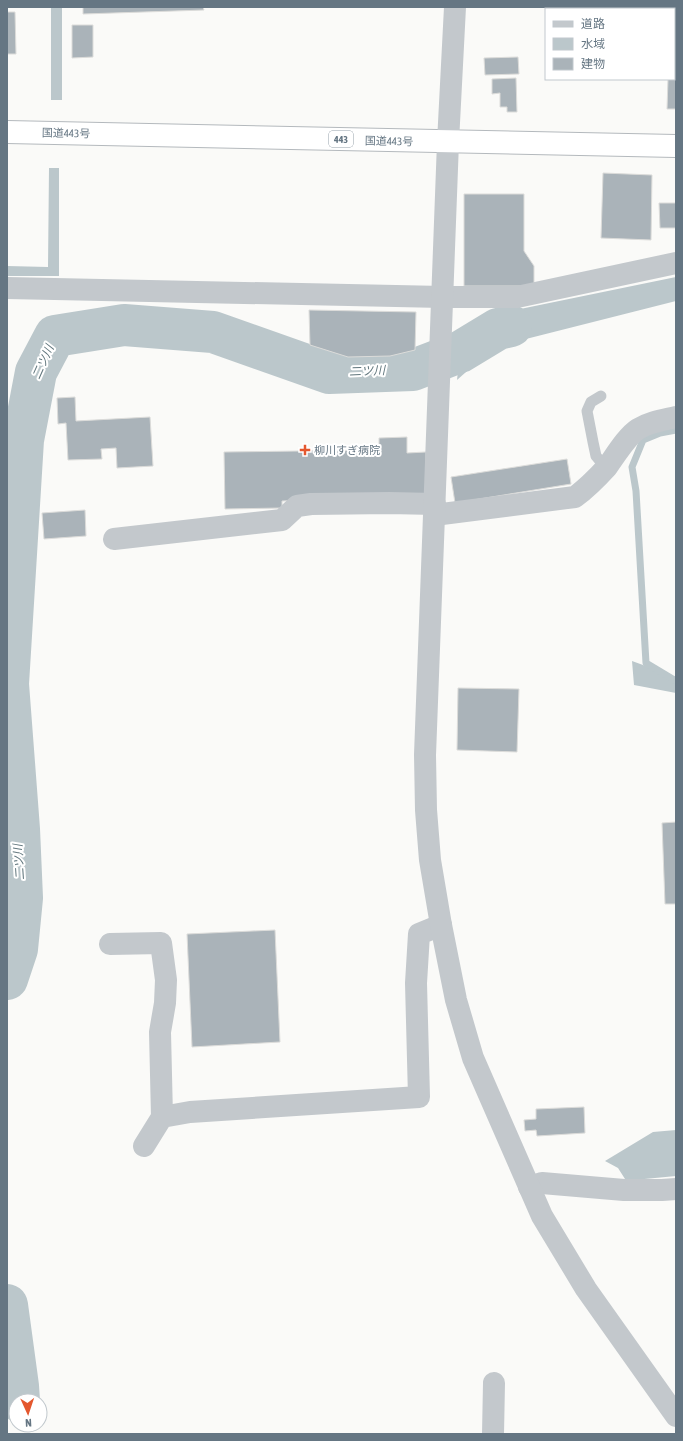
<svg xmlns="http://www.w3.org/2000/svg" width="683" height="1441" font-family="'Asap Condensed','Noto Sans JP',sans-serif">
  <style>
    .water { fill: #bbc7cb }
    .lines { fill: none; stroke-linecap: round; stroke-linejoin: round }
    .stream { stroke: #bbc7cb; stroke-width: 7 }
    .river { stroke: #bbc7cb; stroke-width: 42 }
    .building { fill: #aab3b9; stroke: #dcdcda }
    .trunk-casing { stroke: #b4b9bd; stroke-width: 24 }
    .service { stroke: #c3c8cc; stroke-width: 11 }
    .minor { stroke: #c3c8cc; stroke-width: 22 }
    .tertiary { stroke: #c3c8cc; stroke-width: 22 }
    .trunk { stroke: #fff; stroke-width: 22 }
    .poi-dot { fill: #e4572e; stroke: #fff; stroke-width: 1.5 }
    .labels { text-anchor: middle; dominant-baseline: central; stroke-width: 4; stroke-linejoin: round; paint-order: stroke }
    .shield { fill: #fff; stroke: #939fa8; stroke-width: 1 }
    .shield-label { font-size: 10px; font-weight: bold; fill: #657683 }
    .street-label { font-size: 11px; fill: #657683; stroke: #fff }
    .poi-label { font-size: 11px; fill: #657683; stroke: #fff; text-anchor: start }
    .water-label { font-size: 12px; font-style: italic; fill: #60757c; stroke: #fff }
  </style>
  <rect width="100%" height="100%" fill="#fafaf8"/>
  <path class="water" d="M51,7H62V100H51Z
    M49,168H59V276H7V266L48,267Z
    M676,277V301L518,341L475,364L457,380L462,334L506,312Z
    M632,661L676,677V693L634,685Z
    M676,1130V1176L634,1180L625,1179L618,1168L605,1161L653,1132Z"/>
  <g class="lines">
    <path class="stream" d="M676,430L660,433L643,440L632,467L636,491L646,663L676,681"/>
    <path class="river" d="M7,979L17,949L22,898L19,829L8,684L23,440L36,372L55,336L124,325L213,332L329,373L413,370L460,352L498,329L511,326
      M7,1305L18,1386L19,1401"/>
  </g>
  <path class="building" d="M83,7H203L204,10L83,14Z
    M653,7H676V109H667L668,79H674V9H653Z
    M7,12H15L16,54H7Z
    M72,25H93V57L72,58Z
    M518,57L519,74L485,75L484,58Z
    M516,78L517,112H507V107H500V93L492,94V79Z
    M603,173L652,175L651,240L601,238Z
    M464,194H524V251L534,266V286H464Z
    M659,203H676V228H660Z
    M309,310L416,312L415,350L390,356L348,357L310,345Z
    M75,397L76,421L150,417L153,466L117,468L116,448L101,449L102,459L68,460L66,423L58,424L57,398Z
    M407,437V453L426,452V495L282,501V508L225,509L224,452L379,450V438Z
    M567,459L571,484L455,503L451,477Z
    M85,510L86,536L44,539L42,513Z
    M458,688L519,689L517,752L457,750Z
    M676,822V904H665L662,823Z
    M275,930L280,1042L192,1047L187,934Z
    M584,1107L585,1133L537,1136L536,1130L525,1131L524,1120L536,1119V1109Z"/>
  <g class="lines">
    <defs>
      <path id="trunk" d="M7,132L676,146"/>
    </defs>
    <use href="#trunk" class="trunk-casing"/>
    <path class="service" d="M601,396L591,402L587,411L593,442L596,456L606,468"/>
    <path class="minor" d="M7,288L443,297H517L676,263
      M434,515L575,497C587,488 597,478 607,467C615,456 627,436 638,429C649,422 663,420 676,417
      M114,539L282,520L297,506L311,504L389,503L435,504
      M110,944L161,943L166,980L165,1003L160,1032L162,1117
      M144,1146L162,1117L190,1112L419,1097L416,983L419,934L441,925
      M529,1187L542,1183L624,1190H662L676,1189
      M493,1434L494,1383"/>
    <path class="tertiary" d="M455,7L448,142L425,755L426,810L430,860L441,925L456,1000L473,1058L542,1216L586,1289L676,1416"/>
    <use href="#trunk" class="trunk"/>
  </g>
  <path class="poi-dot" d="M303 444h4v4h4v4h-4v4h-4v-4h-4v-4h4z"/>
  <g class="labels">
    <rect class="shield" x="329" y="131" width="24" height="16" rx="3"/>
    <g class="shield-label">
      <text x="341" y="139">443</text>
    </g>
    <g class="street-label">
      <text transform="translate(66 133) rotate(1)">国道443号</text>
      <text transform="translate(389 141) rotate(1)">国道443号</text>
    </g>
    <g class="poi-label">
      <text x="314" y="450">柳川すぎ病院</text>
    </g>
    <g class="water-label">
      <text transform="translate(43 362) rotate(-66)">二ツ川</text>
      <text transform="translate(367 371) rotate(-2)">二ツ川</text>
      <text transform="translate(19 862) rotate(-94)">二ツ川</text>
    </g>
  </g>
  <rect width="683" height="1441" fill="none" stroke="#657683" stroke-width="16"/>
  <rect x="545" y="8" width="130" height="72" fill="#ffffff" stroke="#c1c8cd"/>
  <rect x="553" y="21" width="20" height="6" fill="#c3c8cc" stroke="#c1c8cd"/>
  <text x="581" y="28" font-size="12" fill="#657683">道路</text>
  <rect x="553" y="38" width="20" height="12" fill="#bbc7cb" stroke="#c1c8cd"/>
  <text x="581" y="48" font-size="12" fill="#657683">水域</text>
  <rect x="553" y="58" width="20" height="12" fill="#aab3b9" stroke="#c1c8cd"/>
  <text x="581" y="68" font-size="12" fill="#657683">建物</text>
  <g transform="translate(28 1413) rotate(177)"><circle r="19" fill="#ffffff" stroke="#c1c8cd"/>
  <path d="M0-3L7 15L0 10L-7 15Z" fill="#e4572e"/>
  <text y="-6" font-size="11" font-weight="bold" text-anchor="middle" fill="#657683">N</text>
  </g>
</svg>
